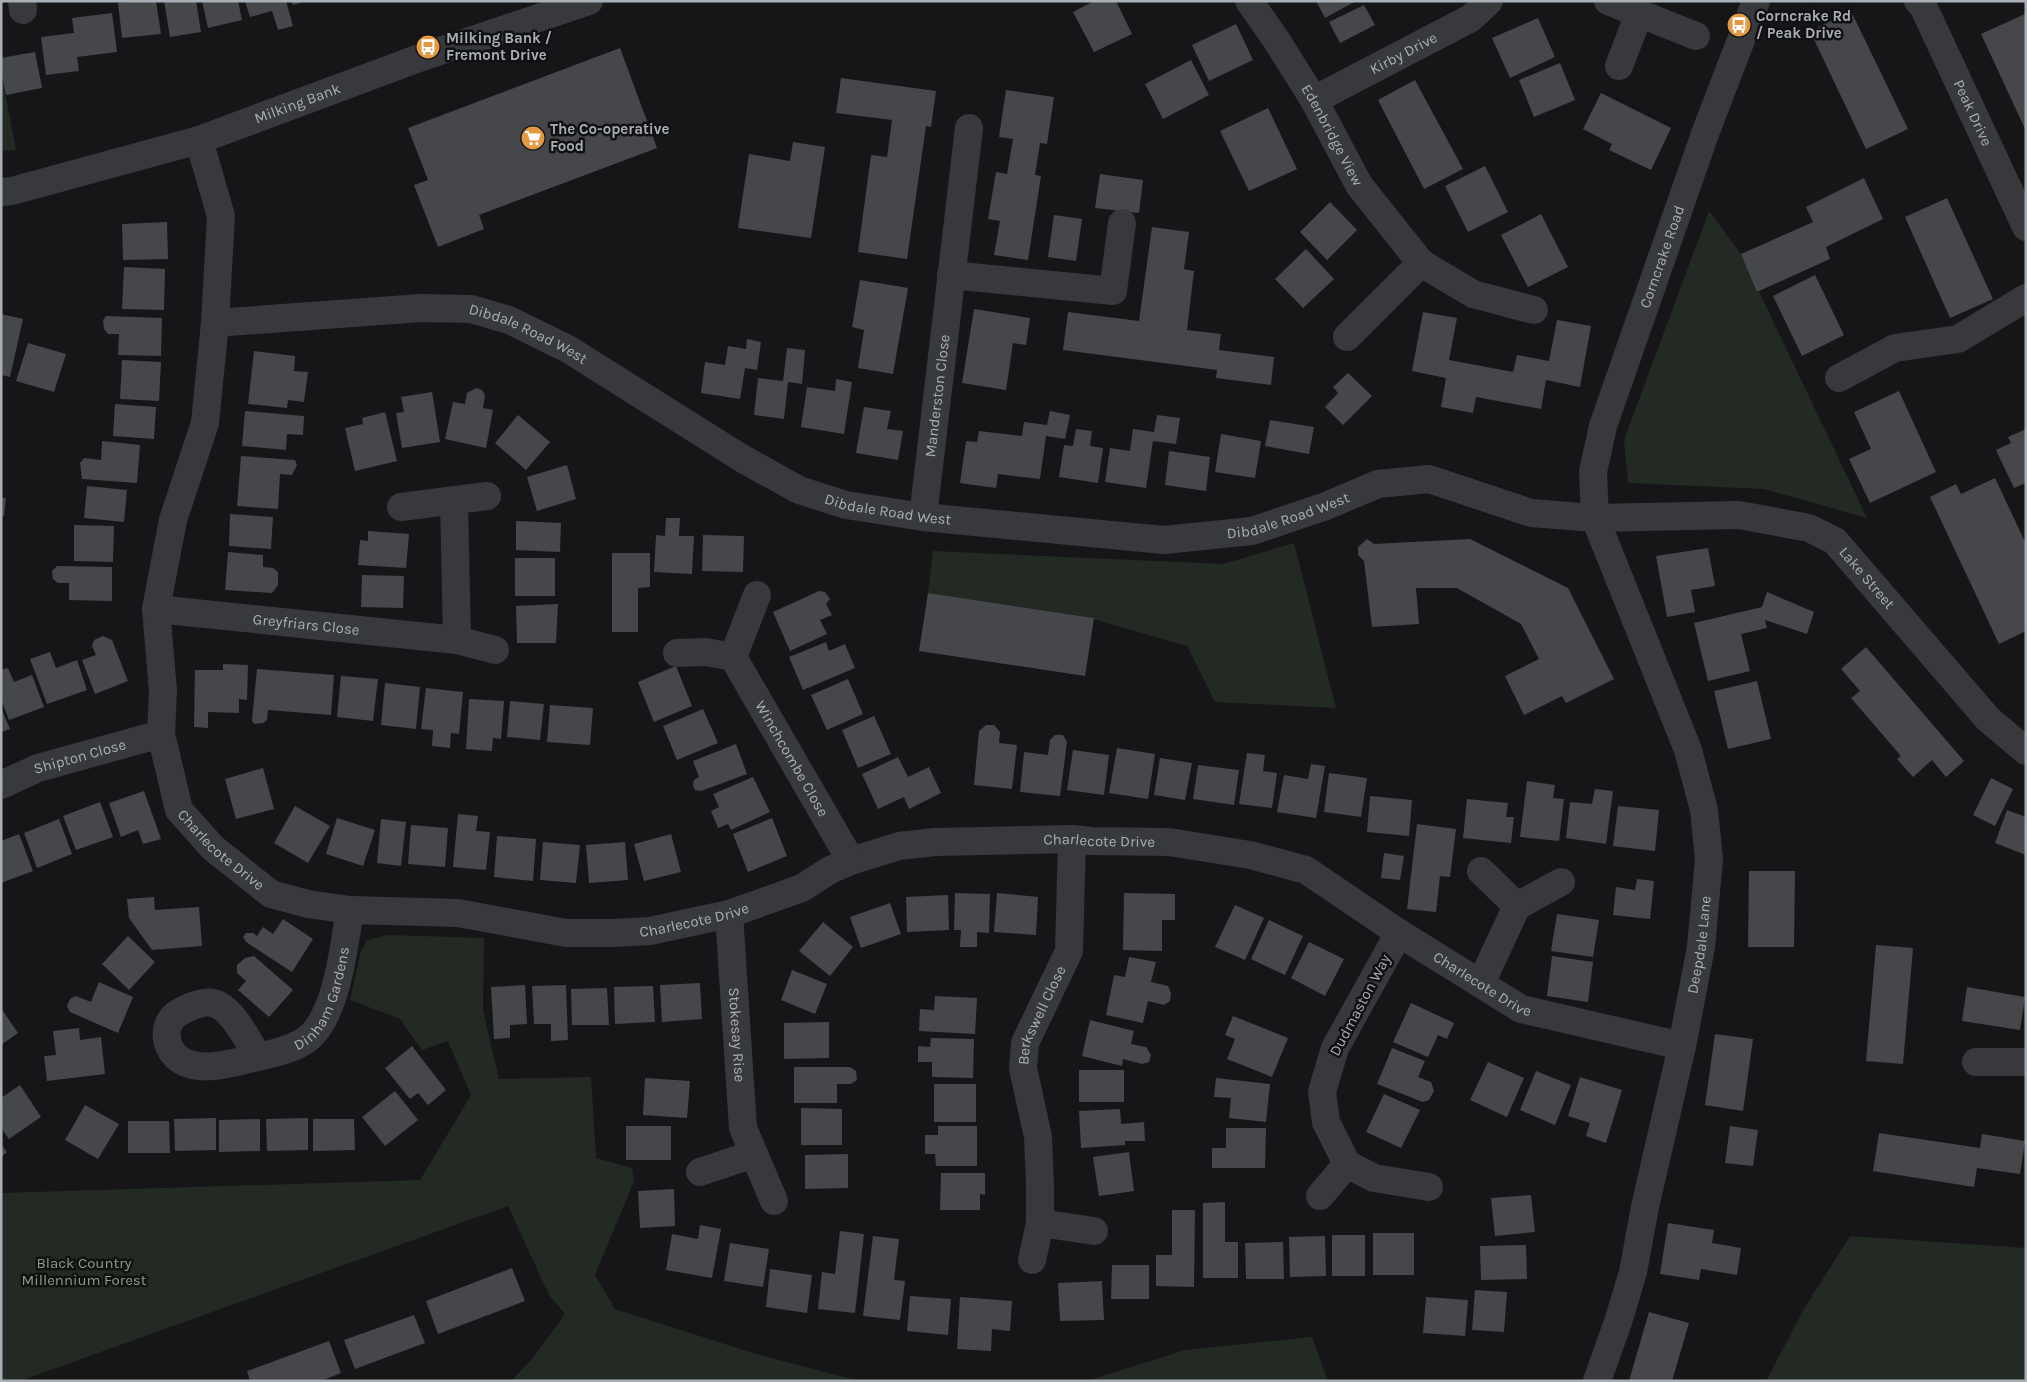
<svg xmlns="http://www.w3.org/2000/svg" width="2027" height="1382" font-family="Karla,sans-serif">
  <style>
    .green { fill: #232a23 }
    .building { fill: #45474b }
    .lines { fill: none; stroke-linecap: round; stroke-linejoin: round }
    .minor { stroke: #38393d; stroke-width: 28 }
    .labels { text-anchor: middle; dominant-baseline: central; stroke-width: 5; stroke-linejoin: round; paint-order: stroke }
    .poi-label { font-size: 15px; font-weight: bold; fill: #a9afb7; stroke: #111113; text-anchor: start }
    .street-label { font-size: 15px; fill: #a9afb7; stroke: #111113 }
    .park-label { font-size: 15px; fill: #84a082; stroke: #111113 }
  </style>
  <rect width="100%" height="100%" fill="#161618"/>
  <path class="green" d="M1,71L16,150L1,151Z
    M1709,211L1741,254L1867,518L1764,489L1628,483L1624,440Z
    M1294,543L1336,708L1215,702L1187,646L1083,616L928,593L933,551L1223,564Z
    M388,935L484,938L483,1010L499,1079L591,1077L596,1158L632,1168L634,1181L595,1275L615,1309L756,1354L859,1381H511L533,1358L565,1314L549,1295L508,1206L20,1381H1V1193L420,1180L471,1095L448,1041L422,1050L400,1019L350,1000L361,951L367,940Z
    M1850,1236L2026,1248V1381H1766L1805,1307Z
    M1312,1337L1328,1381H1087L1185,1350Z"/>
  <path class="building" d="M131,1H156L161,34L122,38L118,3Z
    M164,1H196L201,32L170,37Z
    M202,1H238L242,20L208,28Z
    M245,1H286L293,26L278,30L272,11L250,17Z
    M291,1H303V2L293,5Z
    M1094,1H1116L1132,34L1094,52L1073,12Z
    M1316,1H1356L1325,18Z
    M1364,5L1375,25L1340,43L1329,22Z
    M1851,11L1908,129L1866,149L1810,31Z
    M112,13L117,52L77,57L79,71L46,75L41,37L74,33L72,18Z
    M2025,14L2026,15V131L1981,34Z
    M1538,18L1555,57L1510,78L1492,38Z
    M1236,24L1253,60L1209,81L1192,45Z
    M620,48L657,148L479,215L484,229L438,247L414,185L428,180L408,128Z
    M35,52L42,88L6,95L1,71V58Z
    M1191,60L1209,95L1163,119L1145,84Z
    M1560,63L1575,100L1534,117L1519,80Z
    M841,78L936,91L931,127L926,126L907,259L858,252L871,155L887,157L892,120L836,113Z
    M1415,80L1463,169L1424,189L1378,100Z
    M1006,90L1054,97L1047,144L1040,143L1035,175L1041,176L1028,260L994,255L1000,221L988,219L996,172L1007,174L1013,139L999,137Z
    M1601,93L1671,128L1651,170L1609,150L1612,144L1583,129Z
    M1268,108L1297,169L1249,191L1220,131Z
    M793,142L825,147L811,238L738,228L749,154L790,161Z
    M1485,166L1508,212L1468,232L1445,186Z
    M1100,174L1143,180L1139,213L1095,208Z
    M1864,178L1883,219L1826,247L1830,259L1757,292L1741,254L1813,222L1806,207Z
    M1947,198L1993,299L1950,318L1905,217Z
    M1330,202L1357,230L1327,260L1300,232Z
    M1541,214L1568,267L1528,287L1501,235Z
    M1054,215L1082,219L1076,261L1048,257Z
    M167,222L168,259L123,260L122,224Z
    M1152,227L1189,232L1184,269L1194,271L1187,330L1221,334L1219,350L1274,357L1271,385L1216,378L1217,370L1063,350L1068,312L1139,321Z
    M1306,249L1334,279L1303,308L1275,279Z
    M124,267L165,269L164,310L122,309Z
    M1815,275L1844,335L1802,356L1773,296Z
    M860,280L908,288L893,374L858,368L864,330L852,327Z
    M974,309L1030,318L1026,345L1013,343L1006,390L962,383Z
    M1423,312L1457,318L1449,360L1513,372L1517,355L1549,361L1557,320L1591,326L1580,387L1546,380L1541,409L1476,397L1473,413L1441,407L1446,378L1412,371Z
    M1,314L23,319L10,377L1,375Z
    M106,316L162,318L161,356L118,355L119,334H108L104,329L103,320Z
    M747,339L761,342L757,370L745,368L740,399L701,393L705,362L725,365L728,346L746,349Z
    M28,343L66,354L54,392L16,381Z
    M787,348L805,350L802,384L788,382L784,419L754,415L758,378L783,381Z
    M254,351L295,356L294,371L308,372L304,402L288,400L287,408L248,404Z
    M122,360L161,362L159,401L120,399Z
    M1348,373L1372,396L1343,425L1325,407L1338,393L1333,387Z
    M836,379L852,382L844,434L801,427L807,387L835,391Z
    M476,388L482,390L485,395L483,408L493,410L486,448L445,439L453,402L465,404L467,393Z
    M1899,391L1936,472L1870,503L1849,459L1871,449L1854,412Z
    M432,392L440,442L402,448L396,413L404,412L401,397Z
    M115,404L156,407L154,439L113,436Z
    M864,407L891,411L887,429L903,431L898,460L856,453Z
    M245,411L304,416L303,435L287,434L286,450L242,446Z
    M1050,411L1070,415L1065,439L1046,436L1040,479L998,474L996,488L960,483L966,441L977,442L979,431L1022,436L1024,422L1047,425Z
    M385,412L397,461L355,471L345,428L363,424L362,418Z
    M518,415L550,442L526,470L495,443Z
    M1157,415L1180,418L1176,444L1153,441L1146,488L1105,482L1110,448L1130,451L1133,429L1154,432Z
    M1270,420L1314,427L1309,454L1265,446Z
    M1076,429L1092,431L1090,446L1103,448L1098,483L1059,477L1064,445L1073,446Z
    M2026,429V483L2014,488L1996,450L2011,443L2008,437Z
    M1221,434L1261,441L1255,478L1215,472Z
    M102,441L140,445L137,483L82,479L80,463L84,458L101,460Z
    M1169,451L1210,457L1206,491L1165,485Z
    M241,456L295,460L297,465L292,475L280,474L278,509L237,506Z
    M567,465L576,499L537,511L527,477Z
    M1995,478L2026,544V631L1999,644L1930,497L1956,484L1961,494Z
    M87,486L127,490L124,522L84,518Z
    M1,498H6L4,516H1Z
    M230,514L273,517L271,549L229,546Z
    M666,518H680L679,536H694L692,574L654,572L656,535L665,536Z
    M516,521L561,523L560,552L516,550Z
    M74,525L114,526L113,562L74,561Z
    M368,531L409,534L406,568L358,565L360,540L368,541Z
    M703,535L744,536L743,572L702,571Z
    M1367,539L1374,544L1470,539L1568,588L1614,679L1566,703L1562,696L1524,715L1505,676L1539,659L1521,624L1457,588H1416L1419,624L1372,627L1364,561L1358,555V547Z
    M1708,548L1715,586L1691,590L1695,612L1667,617L1656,556Z
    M228,552L263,555V567L273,568L278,572V585L272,593L225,590Z
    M612,553H650V587L638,588V632H612Z
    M515,558H555V596H515Z
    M57,566L112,567V601L69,600V583H58L53,579L52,571Z
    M362,575L404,576L403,608L361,607Z
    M819,591L825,592L830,599L826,604L832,615L820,620L827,634L790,651L773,612Z
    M1767,592L1814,612L1807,634L1765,620L1767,628L1741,634L1750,671L1708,681L1694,623L1762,607Z
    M928,593L1094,618L1085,676L919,651Z
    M558,604L556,643H517L516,606Z
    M103,636L112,640L128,681L95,694L82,660L96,655L92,646L94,640Z
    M826,642L829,651L845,644L855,668L803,690L789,657Z
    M1866,647L1964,761L1946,777L1932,760L1913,777L1897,759L1901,756L1851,698L1860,691L1841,669Z
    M50,652L56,668L77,660L87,690L47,704L30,659Z
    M223,664L248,665L247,700L239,699V713L208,712V728L194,727L195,670H223Z
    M676,666L692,706L654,722L638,682Z
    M8,668L14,682L32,675L44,707L9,720L1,699V670Z
    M257,669L334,675L331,715L268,710L267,720L263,723L254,724L252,720Z
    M341,676L378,679L373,721L337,717Z
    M848,679L863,714L827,730L811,695Z
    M1757,681L1771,739L1728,749L1714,691Z
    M385,683L420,687L416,729L381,725Z
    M426,688L463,692L459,734L451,733L450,748L432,746L433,730L421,729Z
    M469,699L504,701L501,739L493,738L492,751L466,749Z
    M510,701L544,704L540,740L507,737Z
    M550,705L593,708L590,745L547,742Z
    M1,708L10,729L1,732Z
    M703,709L718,743L677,760L663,726Z
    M874,716L891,754L858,768L842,730Z
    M986,725H994L1000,732L999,743L1017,745L1012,789L974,785L979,731Z
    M1055,735H1063L1067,742L1060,796L1020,792L1024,752L1048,755L1050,740Z
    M736,744L747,774L701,791L695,790L693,786L694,780L699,777L693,761Z
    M1117,748L1155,754L1148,799L1109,793Z
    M1073,750L1109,755L1104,795L1067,790Z
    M1247,753L1265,755L1263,771L1277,773L1272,808L1239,804Z
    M898,757L908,777L929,767L941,793L909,809L904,797L878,809L862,774Z
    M1160,758L1192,763L1185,800L1154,795Z
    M1311,764L1325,766L1316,818L1277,812L1284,775L1308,779Z
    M1198,765L1239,770L1234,805L1193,799Z
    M263,768L274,809L236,819L225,779Z
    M1329,773L1367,778L1361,817L1324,812Z
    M753,777L770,812L731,830L728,824L718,828L711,811L719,807L713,794Z
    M1991,778L2013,789L1995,826L1973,815Z
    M1527,781L1555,785L1553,798L1564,799L1559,841L1520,837Z
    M1595,789L1613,791L1606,844L1566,838L1570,802L1592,804Z
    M144,791L161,839L143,844L138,830L121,837L109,803Z
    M1370,796L1412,800L1409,836L1367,832Z
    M1467,799L1508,803L1506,817H1514L1511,843L1463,838Z
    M100,802L113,837L76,850L63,816Z
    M295,806L330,826L308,863L274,843Z
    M1618,806L1659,810L1655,851L1613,846Z
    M2007,810L2026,817V855L1995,843Z
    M458,814L478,816L476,831L490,832L486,870L453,867Z
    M337,818L375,830L363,866L326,854Z
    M772,818L787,856L748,872L733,834Z
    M59,819L72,854L37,868L24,833Z
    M381,819L406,822L401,866L377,863Z
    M1417,824L1456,829L1450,877L1440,876L1436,912L1407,909Z
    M411,825L448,828L445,867L408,864Z
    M19,834L33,871L1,883V841Z
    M671,834L681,872L644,881L634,844Z
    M497,836L536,839L533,881L494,877Z
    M543,842L580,845L576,883L540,880Z
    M625,842L628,880L589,883L586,845Z
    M1384,853L1404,856L1400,880L1381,878Z
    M1749,871H1795L1794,947H1748Z
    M1637,879L1654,881L1650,919L1613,915L1616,887L1635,890Z
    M955,893L990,894L989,933L977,932V947H960L961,930H954Z
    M997,893L1038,897L1036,935L994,932Z
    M1124,893L1175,894V920H1162V951L1123,950Z
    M948,895L949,930L907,932L906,897Z
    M154,897L155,910L199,907L202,946L152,950L129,918L127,899Z
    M890,903L901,934L861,948L850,917Z
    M1235,905L1264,918L1245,960L1215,947Z
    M1557,914L1599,920L1593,957L1551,951Z
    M283,919L313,939L292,972L246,942L243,937L246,933H253L257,936L263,927L273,934Z
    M1269,920L1303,936L1285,975L1251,959Z
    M823,922L853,947L830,976L799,951Z
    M128,936L155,962L129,990L102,964Z
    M1309,942L1344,959L1325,996L1291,978Z
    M1876,945L1913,948L1903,1064L1866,1061Z
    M254,956L293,990L269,1017L238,990L246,981L237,973V965L245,958Z
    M1552,956L1593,962L1588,1002L1547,996Z
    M1129,957L1156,962L1151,982L1168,986L1171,993L1170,1001L1164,1005L1148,1001L1143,1023L1106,1015L1114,975L1125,977Z
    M792,970L827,984L815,1014L781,1000Z
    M99,982L133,997L118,1033L70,1012L67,1006L70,999L76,996L91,1002Z
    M700,983L702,1019L662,1022L660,985Z
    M525,985L527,1024L510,1025V1038L494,1039L491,987Z
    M566,985L568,1040L551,1041V1024H534L532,986Z
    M653,986L655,1022L615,1024L614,987Z
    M1967,987L2025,997L2020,1030L1962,1021Z
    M607,988L609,1025H572L571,989Z
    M935,996L977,998L975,1034L919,1031L920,1009L934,1010Z
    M1411,1003L1454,1023L1447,1039L1438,1035L1428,1057L1393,1042Z
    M1,1008L18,1033L1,1045Z
    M1233,1016L1288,1038L1272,1077L1227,1059L1235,1039L1225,1035Z
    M1090,1020L1134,1031L1131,1044L1146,1047L1151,1055L1149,1062L1142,1064L1123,1059L1122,1066L1082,1056Z
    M829,1022V1058L784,1059V1023Z
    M79,1028L80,1040L101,1037L105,1074L47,1081L44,1056L56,1055L53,1031Z
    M1715,1034L1753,1039L1743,1111L1705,1105Z
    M931,1038L974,1039L973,1078L932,1077V1062H918V1046L930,1047Z
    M412,1046L446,1090L428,1105L418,1093L410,1099L385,1068Z
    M1392,1048L1425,1061L1418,1077L1431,1082L1434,1091L1429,1100L1423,1102L1377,1084Z
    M1488,1062L1524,1078L1507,1117L1470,1100Z
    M794,1067H850L856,1071L857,1080L851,1084H837V1103H794Z
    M1079,1070H1124V1102H1079Z
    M1536,1071L1571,1085L1555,1125L1520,1110Z
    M1580,1077L1622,1090L1606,1143L1586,1136L1590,1123L1568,1116Z
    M645,1078L690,1081L687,1118L643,1115Z
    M1216,1078L1270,1084L1266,1122L1229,1118L1231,1098L1214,1097Z
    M934,1084H976V1122H934Z
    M20,1085L41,1117L9,1139L1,1128V1098Z
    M395,1091L418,1120L385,1146L362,1117Z
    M1384,1094L1420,1110L1401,1148L1366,1132Z
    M85,1105L119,1124L98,1159L65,1140Z
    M801,1108L842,1109V1145H801Z
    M1120,1109L1121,1124L1144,1122L1145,1141H1125V1145L1081,1148L1079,1111Z
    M216,1118V1150L175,1151L174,1119Z
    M308,1118V1150L267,1151L266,1119Z
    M260,1119V1151L219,1152V1120Z
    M313,1119H354L355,1150L313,1151Z
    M128,1121H169L170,1153H128Z
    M626,1126H671V1160H626Z
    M938,1126H977V1166H936L935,1154H925V1135H938Z
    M1730,1126L1758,1130L1753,1166L1725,1163Z
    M1226,1128H1266L1265,1168H1212V1148H1226Z
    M1879,1133L1980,1148L1982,1134L2025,1141L2020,1174L1977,1168L1974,1187L1873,1171Z
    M1,1144L7,1152L1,1157Z
    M1129,1152L1134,1191L1099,1196L1093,1157Z
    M848,1154V1188L805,1189V1155Z
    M941,1173H985V1195L980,1194V1210H940Z
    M674,1189L675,1226L640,1228L638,1191Z
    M1531,1195L1535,1232L1495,1236L1491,1198Z
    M1225,1202V1242H1238V1278H1203V1203Z
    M1172,1210H1195L1194,1287L1156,1286V1255H1172Z
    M1668,1223L1714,1230L1712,1243L1741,1248L1737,1275L1701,1269L1699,1280L1660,1274Z
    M700,1225L721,1229L712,1278L666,1270L672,1234L698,1239Z
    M840,1231L864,1234L855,1313L818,1309L822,1272L835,1274Z
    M1373,1233H1414V1275H1373Z
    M1332,1235H1365V1276H1332Z
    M873,1236L899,1239L894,1280L905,1281L900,1320L863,1316Z
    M1325,1236L1326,1276L1290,1277L1289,1237Z
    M1283,1242L1284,1279H1246L1245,1243Z
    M730,1243L769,1249L763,1287L724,1281Z
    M1526,1245L1527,1279L1481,1280L1480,1246Z
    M1112,1265H1149V1299H1111Z
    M512,1268L525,1301L438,1334L426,1301Z
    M770,1269L812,1275L807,1313L766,1307Z
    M1102,1281L1104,1320L1060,1321L1058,1283Z
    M1475,1290L1507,1292L1504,1332L1472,1330Z
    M910,1296L951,1299L948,1335L907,1331Z
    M960,1297L1012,1301L1010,1331L992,1329L991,1351L957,1349Z
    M1426,1297L1468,1300L1465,1336L1423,1333Z
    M1649,1312L1689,1323L1672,1381H1629Z
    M414,1315L425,1343L355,1369L344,1340Z
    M329,1341L341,1373L321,1381H250L247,1371Z"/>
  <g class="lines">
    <g class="minor">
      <path d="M22,1L23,10"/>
      <path id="s1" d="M1249,1L1275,38L1314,100L1359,185L1421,263L1473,294L1534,310"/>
      <path d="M1608,1L1696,36"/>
      <path id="s2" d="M1918,1L1923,6L2026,227"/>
      <path d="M1619,66L1639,14"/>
      <path id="s3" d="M1314,100L1471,18L1489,1"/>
      <path id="s4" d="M199,140L221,216L215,323L205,423L173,520L156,609L163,691L161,734L179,810L213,848L271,894L308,904L350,910L458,913L566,933H613L650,931L729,914L802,888L830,870L851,861L899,846L935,842L1072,839L1091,841L1169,842L1250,855L1306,870L1399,933L1521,1009L1682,1046"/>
      <path id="s5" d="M1,192L12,191L199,140L422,57L589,1"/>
      <path d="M951,275L1113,291L1122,223"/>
      <path id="s6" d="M215,323L421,308L471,309L509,320L568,349L743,459L799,490L846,505L923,517L1164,540L1252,531L1326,506L1378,484L1429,479L1531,513L1595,518L1739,515L1809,528L1835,541L1988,719L2026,751"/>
      <path d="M1347,337L1421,263"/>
      <path d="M1839,378L1895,348L1958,339L2026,298"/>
      <path d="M454,500L457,640"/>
      <path d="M401,507L487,496"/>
      <path id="s7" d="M923,517L969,128"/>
      <path id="s8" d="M156,609L457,640L495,650"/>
      <path id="s9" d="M677,653L706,652L733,657L851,861"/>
      <path d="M733,657L757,595"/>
      <path id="s10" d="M1,785L38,768L161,734"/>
      <path d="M1481,871L1517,906L1561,882"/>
      <path id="s11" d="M729,914L743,1128L774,1201"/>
      <path d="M1399,933L1335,1048L1322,1092L1326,1122L1347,1164L1374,1178L1429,1187"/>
      <path d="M1481,983L1517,906"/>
      <path id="s12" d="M258,1057C248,1041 232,1007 213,1003C202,1001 189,1007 180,1012C160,1022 164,1051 182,1061C200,1071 226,1065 245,1060C265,1055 288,1052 306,1040C337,1018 344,945 350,910"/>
      <path d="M1976,1062H2026"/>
      <path d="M700,1172L754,1154"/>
      <path d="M1320,1196L1347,1164"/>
      <path d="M1040,1223L1094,1231"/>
      <path id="s13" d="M1032,1260L1040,1223V1184L1038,1137L1023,1068L1025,1043L1069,951L1072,839"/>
      <path id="s14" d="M1597,1381L1619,1319L1633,1272L1645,1207L1682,1046L1701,947L1709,859L1704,810L1688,750L1595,518L1593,472L1603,426L1706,131L1756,1"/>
    </g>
  </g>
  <defs>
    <symbol id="bus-disc" viewBox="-11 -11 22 22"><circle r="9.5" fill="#e39943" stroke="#111113"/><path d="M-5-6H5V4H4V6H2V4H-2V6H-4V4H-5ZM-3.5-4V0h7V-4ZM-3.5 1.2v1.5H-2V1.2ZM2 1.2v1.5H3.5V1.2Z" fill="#fff"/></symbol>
    <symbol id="supermarket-disc" viewBox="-11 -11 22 22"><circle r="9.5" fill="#e39943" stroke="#111113"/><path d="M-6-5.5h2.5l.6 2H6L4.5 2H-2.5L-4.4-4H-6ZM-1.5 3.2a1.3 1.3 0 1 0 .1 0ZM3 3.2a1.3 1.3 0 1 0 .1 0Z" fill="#fff"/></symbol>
  </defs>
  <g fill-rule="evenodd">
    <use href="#bus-disc" x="1725" y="11" width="28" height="28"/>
    <use href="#bus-disc" x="414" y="33" width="28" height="28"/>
    <use href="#supermarket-disc" x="519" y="124" width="28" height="28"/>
  </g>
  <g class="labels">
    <g class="poi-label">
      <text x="1756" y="16">Corncrake Rd<tspan x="1756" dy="17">/ Peak Drive</tspan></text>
      <text x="446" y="38">Milking Bank /<tspan x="446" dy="17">Fremont Drive</tspan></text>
      <text x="550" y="129">The Co-operative<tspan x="550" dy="17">Food</tspan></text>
    </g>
    <g class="street-label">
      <text stroke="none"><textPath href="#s3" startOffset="101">Kirby Drive</textPath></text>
      <text stroke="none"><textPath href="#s5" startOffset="310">Milking Bank</textPath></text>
      <text stroke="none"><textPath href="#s2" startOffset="125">Peak Drive</textPath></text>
      <text stroke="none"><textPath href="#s1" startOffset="158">Edenbridge View</textPath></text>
      <text stroke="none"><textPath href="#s14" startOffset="1169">Corncrake Road</textPath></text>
      <text stroke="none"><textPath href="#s6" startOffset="319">Dibdale Road West</textPath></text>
      <text stroke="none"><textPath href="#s7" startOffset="122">Manderston Close</textPath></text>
      <text stroke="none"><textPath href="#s6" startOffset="724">Dibdale Road West</textPath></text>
      <text stroke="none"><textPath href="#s6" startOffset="1129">Dibdale Road West</textPath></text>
      <text stroke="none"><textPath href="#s6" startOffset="1741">Lake Street</textPath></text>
      <text stroke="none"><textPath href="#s8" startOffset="151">Greyfriars Close</textPath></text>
      <text stroke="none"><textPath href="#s10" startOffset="84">Shipton Close</textPath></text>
      <text stroke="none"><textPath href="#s9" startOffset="174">Winchcombe Close</textPath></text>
      <text stroke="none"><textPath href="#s4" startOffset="1656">Charlecote Drive</textPath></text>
      <text stroke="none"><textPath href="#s4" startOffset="741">Charlecote Drive</textPath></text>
      <text stroke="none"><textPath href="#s4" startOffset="1236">Charlecote Drive</textPath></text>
      <text stroke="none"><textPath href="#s14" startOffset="449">Deepdale Lane</textPath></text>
      <text stroke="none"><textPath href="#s4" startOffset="2076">Charlecote Drive</textPath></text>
      <text stroke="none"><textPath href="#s12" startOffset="340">Dinham Gardens</textPath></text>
      <text transform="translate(1360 1005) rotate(-62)">Dudmaston Way</text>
      <text stroke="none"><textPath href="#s13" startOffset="251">Berkswell Close</textPath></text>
      <text stroke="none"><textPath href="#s11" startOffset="121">Stokesay Rise</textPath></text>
    </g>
    <g class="park-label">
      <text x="84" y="1263">Black Country<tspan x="84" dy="17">Millennium Forest</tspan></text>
    </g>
  </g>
  <rect width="2027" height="1382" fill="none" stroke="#a9afb7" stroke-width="5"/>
</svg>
